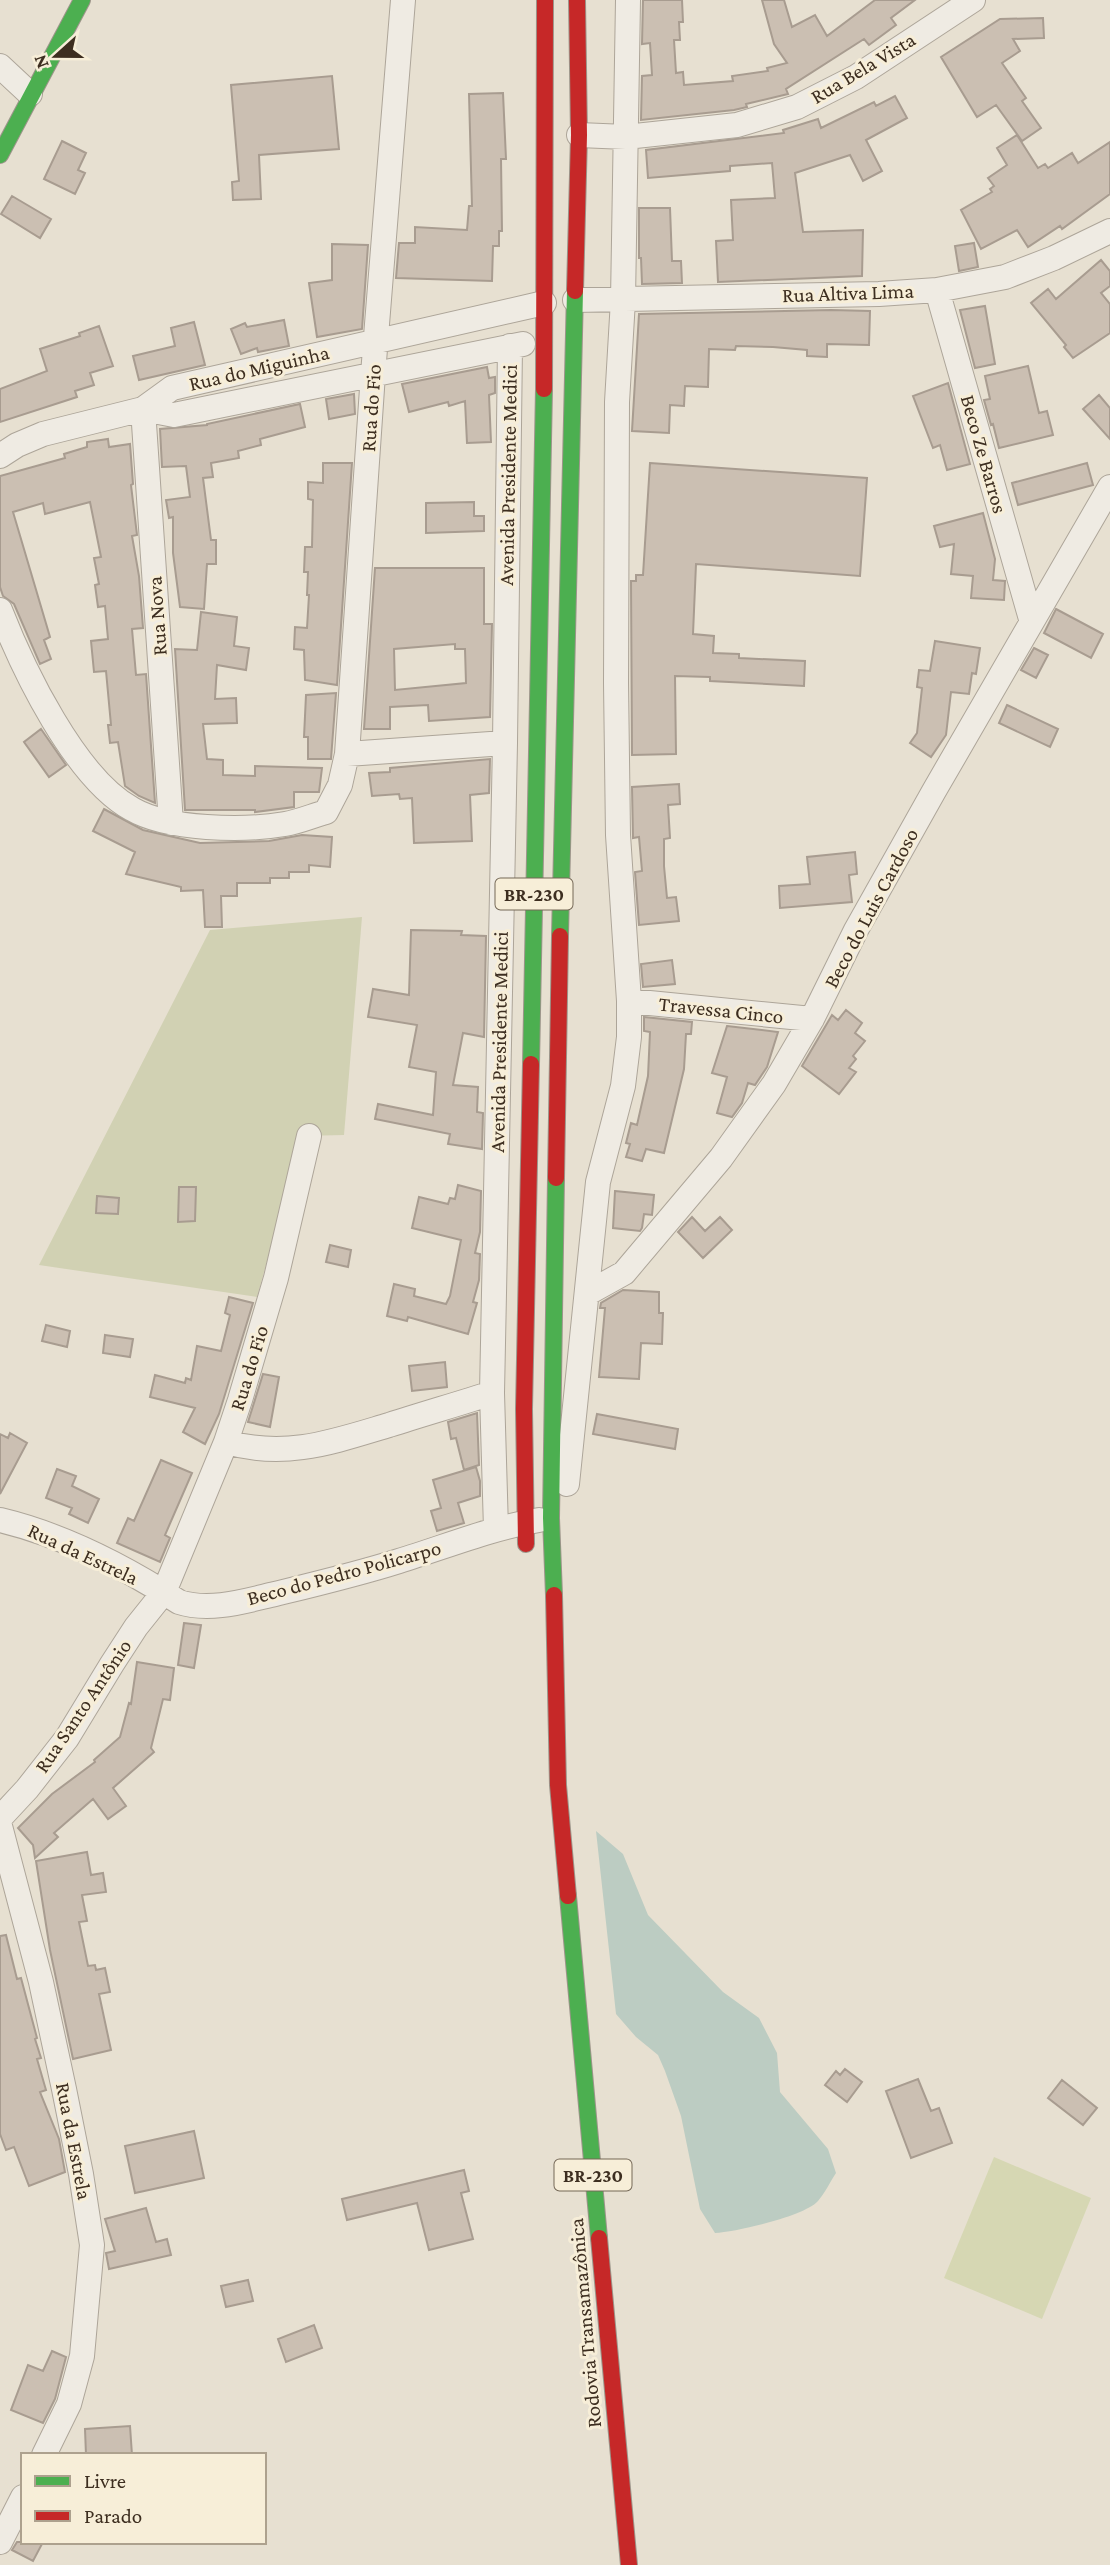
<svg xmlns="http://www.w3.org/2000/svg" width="1110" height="2565" font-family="'Crimson Pro',serif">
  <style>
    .green { fill: #d6d7b3 }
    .cemetery { fill: #d1d1b3 }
    .water { fill: #bcccc2 }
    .building { fill: #cbbfb2; stroke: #a89c90; stroke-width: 2; fill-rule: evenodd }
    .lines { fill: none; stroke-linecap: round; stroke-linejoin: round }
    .street-casing { stroke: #ada599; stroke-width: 26 }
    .fast-casing { stroke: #9c958a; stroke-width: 18 }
    .jam-casing { stroke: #9c958a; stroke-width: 18 }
    .street { stroke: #efebe3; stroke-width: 24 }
    .fast { stroke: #4caf50; stroke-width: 16 }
    .jam { stroke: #c62828; stroke-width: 16 }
    .labels { text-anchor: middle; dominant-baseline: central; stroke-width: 6; stroke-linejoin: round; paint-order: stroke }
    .shield { fill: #f7eed8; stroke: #756857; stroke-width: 2 }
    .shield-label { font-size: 19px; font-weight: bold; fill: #3d2e20 }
    .street-label { font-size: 21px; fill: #3d2e20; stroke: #f7eed8 }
  </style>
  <rect width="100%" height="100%" fill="#e7e0d1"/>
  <path class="green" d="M994,2157L1091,2198L1042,2319L944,2278Z"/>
  <path class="cemetery" d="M362,917L344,1135L302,1136L257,1297L39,1265L210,930Z"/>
  <path class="water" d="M596,1831L623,1854L648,1915L723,1992L759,2018L777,2053L780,2092L828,2149L836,2173C830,2182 825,2193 818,2201C805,2216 736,2232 715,2233L700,2209L681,2116L665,2071L658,2055L636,2037L616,2014Z"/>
  <path class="building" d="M643,0H682L683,22H679L680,40H674L676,73L683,72L684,85L733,81L732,76L768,71L767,68L787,63L774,44L762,0H784L792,27L815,15L827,36L875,0H915L891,18L896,25L869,45L864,39L786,89L788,94L746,104L747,107L734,110L641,120L642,76L652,75L650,43L642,44Z
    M1043,18L1044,38L1013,39L1020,51L1002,63L1026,98L1022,101L1041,128L1022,141L996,105L977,117L941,57L1000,19Z
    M332,76L339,149L259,155L261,199L233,200L232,182L239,181L231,85Z
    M503,93L506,159H501L502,231H499V246H493L492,281L396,278L399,243H415V227L467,230L469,206H472L469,94Z
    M895,96L907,118L866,140L882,171L863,181L850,155L795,173L803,232L863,230L862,276L718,282L716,241L733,240L731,200L775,198L772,163L730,166V171L648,178L646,150L784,133L783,130L818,119L821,128L874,102L876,106Z
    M1017,135L1038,168L1045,164L1048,168L1072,153L1078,163L1110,142V194L1062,229L1060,226L1028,247L1017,230L981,249L961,210L992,192L990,189L994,186L988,178L1007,165L997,148Z
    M62,141L86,153L78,170L85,173L75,194L44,179Z
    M12,196L51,219L40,238L1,214Z
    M639,208H670L672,261H681L682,283L642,284L641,258H639Z
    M974,243L978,267L959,271L955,246Z
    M332,244L368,245L362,329L317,337L309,283L332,280Z
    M1101,260L1110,271V286L1101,293L1110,304V333L1073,358L1064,347L1066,345L1031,303L1048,289L1056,299Z
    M985,306L995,364L975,368L960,310Z
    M831,310L870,311L869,345L827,344V357L807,356V350L773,347L736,346L735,350L709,349L708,387L685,386L684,406L670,405L669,433L632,431L639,314Z
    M284,320L289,346L258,352L257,348L241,354L231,329L245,323L247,327Z
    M194,322L205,365L139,380L133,356L175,346L171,328Z
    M99,326L113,366L90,373L94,385L75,391L77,397L0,422V389L47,371L40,349L80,336L79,333Z
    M1028,366L1039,413L1047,411L1053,435L999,448L993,424L991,425L984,400L990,399L985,376Z
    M487,367L489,378L495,377V393L489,395L491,442L467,443L465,401L449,406L448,402L409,412L402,384Z
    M948,383L970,464L947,470L940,445L933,448L913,396Z
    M354,394L355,414L329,419L326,399Z
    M1099,395L1110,408V439L1083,409Z
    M300,404L305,427L260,439L261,445L238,451L239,458L211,463L213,477L203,478L211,540H216V564H207L204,609L180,607L173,553V517L169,518L166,500L190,497L186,466L162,467L160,429L207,425V424Z
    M108,439L109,447L130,444L133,484L131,485L137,535L132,536L139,576L143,628L132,629L136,675L146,674L155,803L139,796L125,786L118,742L110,743L108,725H111L106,671L94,672L91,641L108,639L105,606L98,607L95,585L99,584L94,558L101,557L90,502L45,514L43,503L13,512L50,637L44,640L51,659L40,664L14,604L3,596L0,587V476L65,458L64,454L87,447V442Z
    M323,463H352L337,685L305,680L304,650L294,649L295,627L307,628L309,595H307L308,572H304L305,547H312L313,500L308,499V482L323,483Z
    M650,463L867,478L860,576L696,564L693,634L714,636L713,653L739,654V658L805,661L804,686L710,681V677L675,676L676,754L632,755L631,581H636V575H643Z
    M1087,463L1093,485L1018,505L1012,483Z
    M474,502V516H484V531L426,533V503Z
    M983,513L995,559L993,580L1005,581L1004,600L971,598L973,576L951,574L954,544L940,547L934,526Z
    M375,568H484V624H492L490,717L429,721L428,705L390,707V729H364ZM455,644V649H465L466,683L395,690L394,649Z
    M1056,609L1103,634L1091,658L1044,633Z
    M201,612L237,617L234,646L249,648L246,670L217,665L215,699L236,698L237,723L203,724L207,759L223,760V775L255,776V766L322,768L319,792H294V807L255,812V810H185L175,649L197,650Z
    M935,641L980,648L976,674L972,673L969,694L951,692L946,735L931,757L910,743L917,733L922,688L917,687L919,670L930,671Z
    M1034,648L1048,655L1036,678L1021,670Z
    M336,693L331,759H308V737H304L306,695Z
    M1007,705L1058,729L1050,747L999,723Z
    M41,729L66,765L49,777L24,742Z
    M490,759L489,793L470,795L472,841L414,843L412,798L400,799L399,794L372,796L369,773L390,772V768Z
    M679,784L680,804L668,805L670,838L664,839V866L667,898L676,897L679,921L639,925L635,872L642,871L639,837L633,838L632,787Z
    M104,809L143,830L200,843L269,841L302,835L332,837L330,867L309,865V872H289V878H270V883H237V896H221L222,927H205L203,890L181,891V887L126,874L135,852L93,831Z
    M855,852L857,874L849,875L852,902L780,908L779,886L810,884L807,857Z
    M411,930L462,931L461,935L486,936L484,1037L463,1033L453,1085L478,1087L477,1112L483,1113L482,1149L448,1144L450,1134L375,1119L378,1104L433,1115L436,1072L409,1067L417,1025L368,1017L373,989L409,995Z
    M672,960L675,984L643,987L641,964Z
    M846,1010L862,1023L855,1033L865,1041L853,1056L856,1059L849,1068L856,1072L839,1094L802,1066L832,1015L838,1020Z
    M644,1017L692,1022L691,1034H686L684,1069L664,1153L646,1149L642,1161L626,1157L630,1144L626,1143L631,1123L637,1125L648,1076L650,1032L644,1031Z
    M727,1026L778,1032L767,1067L755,1085L748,1083L742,1103L732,1117L717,1113L727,1077L712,1073Z
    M458,1185L481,1191L480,1232L475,1253L480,1254L479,1280L473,1302L477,1303L468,1334L408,1317L407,1321L387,1316L394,1284L415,1289L414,1296L446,1304L450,1296L461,1240L412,1228L419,1197L448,1204L450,1198L455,1199Z
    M179,1187H196L195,1221L178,1222Z
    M615,1191L654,1195L652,1215L644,1214L642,1228L640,1231L613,1228Z
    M97,1196L119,1198L118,1214L96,1213Z
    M692,1217L705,1231L720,1217L732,1230L703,1258L678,1232Z
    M330,1245L351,1250L348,1267L326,1262Z
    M623,1290L659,1292V1313H663L662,1344L641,1343L639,1379L599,1377L605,1308H600L601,1303Z
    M229,1297L253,1303L219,1414L205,1444L183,1432L195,1408L150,1397L155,1375L185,1383L186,1378L191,1380L197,1346L221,1351L230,1315L225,1313Z
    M46,1325L70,1331L67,1347L42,1341Z
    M105,1335L133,1339L130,1357L103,1353Z
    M445,1362L447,1387L412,1391L409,1366Z
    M263,1374L279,1377L270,1427L248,1422Z
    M477,1413L479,1465L464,1470L456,1438L451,1439L448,1422Z
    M597,1414L678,1429L675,1449L593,1434Z
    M10,1433L27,1443L0,1494V1434L8,1438Z
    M161,1460L192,1473L165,1535L170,1538L160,1562L117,1543L128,1518L134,1521Z
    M476,1467L480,1481V1496L458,1503L464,1523L437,1531L431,1511L441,1508L433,1480Z
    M57,1469L76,1476L72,1486L99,1499L88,1523L69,1514L72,1508L46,1498Z
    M184,1623L201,1625L194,1668L178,1665Z
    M137,1662L174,1668L170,1700L163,1699L151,1748L154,1752L113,1788L126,1806L108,1819L93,1799L54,1833L58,1837L35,1858L33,1845L18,1828L52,1794L95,1762L94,1760L120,1737L129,1703L131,1704Z
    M87,1852L91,1875L103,1873L106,1892L82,1895L87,1921L79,1922L88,1966L95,1965L96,1970L105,1968L110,1992L99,1994L111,2050L73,2059L50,1950L36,1861Z
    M6,1935L17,1979L21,1978L37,2038L35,2039L41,2058L37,2059L46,2090L40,2092L59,2139L65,2172L29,2186L14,2147L6,2150L0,2134V1936Z
    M845,2069L862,2082L847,2102L825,2085L836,2071L840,2075Z
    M918,2079L931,2111L939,2108L952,2143L911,2158L886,2091Z
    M1062,2080L1097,2108L1083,2125L1048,2098Z
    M194,2131L204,2178L135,2193L125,2146Z
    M464,2170L469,2191L461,2193L473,2239L429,2250L417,2203L347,2220L342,2199Z
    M146,2208L156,2242L167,2239L171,2255L109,2269L106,2253L115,2251L105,2219Z
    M248,2280L253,2301L226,2307L221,2286Z
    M314,2325L322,2348L286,2362L278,2339Z
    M52,2351L66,2357L55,2399L43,2423L11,2410L28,2365L43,2371Z
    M130,2426L132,2455H86L85,2429Z
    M17,2542H43L33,2561L12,2550Z"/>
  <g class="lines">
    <defs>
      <path id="street" d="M0,66L30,94
        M579,135L626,137L737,125L797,107L856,77L973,0
        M937,290L1031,619
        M575,300L879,294L937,290L1005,277L1054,258L1110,231
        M143,409L171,823
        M143,409L174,415L523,344
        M0,456L17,445L43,434L143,409L172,388L544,303
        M0,610C23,669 75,778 132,809C168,830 244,831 285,824C298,822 312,816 326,812L340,785L347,754L373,374L403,0
        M347,754L505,743
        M629,1001L812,1019
        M588,1293L624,1273L721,1158L774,1084L812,1019L856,930L934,791L1110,487
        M226,1442C286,1459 332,1442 389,1425C423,1414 458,1404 492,1393
        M567,1484L598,1182L623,1086L629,1037V1001L618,835L616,683L617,402L623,300L628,0
        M0,1520C63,1535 125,1567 179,1602C210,1612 245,1601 275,1594C316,1584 358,1574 399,1561C445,1547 491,1528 539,1520
        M496,1529L492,1393L505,743L510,346
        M0,1818L27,1789L67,1738L112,1664L136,1627L164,1592L226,1442L240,1400L276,1278L309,1136
        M0,1826L41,1982L64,2089L81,2174L92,2245L82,2356L69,2404L44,2455
        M0,2542L23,2497"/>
      <path id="fast" d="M0,155L82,0
        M560,936L575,291
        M531,1064L544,389
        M554,1595L551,1518L556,1178
        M568,1896L599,2238"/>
      <path id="jam" d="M575,291L579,135L577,0
        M544,389L545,0
        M556,1178L560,936
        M526,1544L524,1409L531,1064
        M554,1595L558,1785L568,1896
        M599,2238L629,2565"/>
    </defs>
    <use href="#street" class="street-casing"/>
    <use href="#fast" class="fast-casing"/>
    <use href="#jam" class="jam-casing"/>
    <use href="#street" class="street"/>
    <use href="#fast" class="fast"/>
    <use href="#jam" class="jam"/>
  </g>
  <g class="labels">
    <g class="shield">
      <rect x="495.5" y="878.5" width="77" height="31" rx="5"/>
      <rect x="554.5" y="2159.5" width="77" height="31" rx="5"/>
    </g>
    <g class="shield-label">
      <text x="534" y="894">BR-230</text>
      <text x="593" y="2175">BR-230</text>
    </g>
    <g class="street-label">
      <text transform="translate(863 68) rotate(-31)">Rua Bela Vista</text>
      <text transform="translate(848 293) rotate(-2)">Rua Altiva Lima</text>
      <text transform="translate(259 368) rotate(-13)">Rua do Miguinha</text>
      <text transform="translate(371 408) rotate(-86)">Rua do Fio</text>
      <text transform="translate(984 454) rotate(74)">Beco Ze Barros</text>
      <text transform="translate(508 475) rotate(-89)">Avenida Presidente Medici</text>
      <text transform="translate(157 616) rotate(-94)">Rua Nova</text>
      <text transform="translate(871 908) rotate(-62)">Beco do Luis Cardoso</text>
      <text transform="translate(721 1010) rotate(6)">Travessa Cinco</text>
      <text transform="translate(499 1042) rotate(-89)">Avenida Presidente Medici</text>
      <text transform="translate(249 1368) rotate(-73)">Rua do Fio</text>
      <text transform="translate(83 1554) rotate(25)">Rua da Estrela</text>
      <text transform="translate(344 1573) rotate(-15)">Beco do Pedro Policarpo</text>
      <text transform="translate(83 1706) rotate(-56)">Rua Santo Antônio</text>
      <text transform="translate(74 2141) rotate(79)">Rua da Estrela</text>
      <text transform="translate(585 2323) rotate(-95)">Rodovia Transamazônica</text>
    </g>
  </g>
  <rect x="21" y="2453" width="245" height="91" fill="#f7eed8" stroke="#ada18e" stroke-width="2"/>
  <rect x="35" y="2476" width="35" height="10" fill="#4caf50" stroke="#ada18e" stroke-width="2"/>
  <text x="84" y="2488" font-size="21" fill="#3d2e20">Livre</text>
  <rect x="35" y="2511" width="35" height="10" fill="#c62828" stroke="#ada18e" stroke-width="2"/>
  <text x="84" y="2523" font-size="21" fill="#3d2e20">Parado</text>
  <g transform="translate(56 56) rotate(249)" stroke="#f7eed8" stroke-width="5" paint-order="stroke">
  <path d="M0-5L12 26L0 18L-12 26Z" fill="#3d2e20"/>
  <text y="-10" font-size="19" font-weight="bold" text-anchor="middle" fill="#3d2e20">N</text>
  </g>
</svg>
